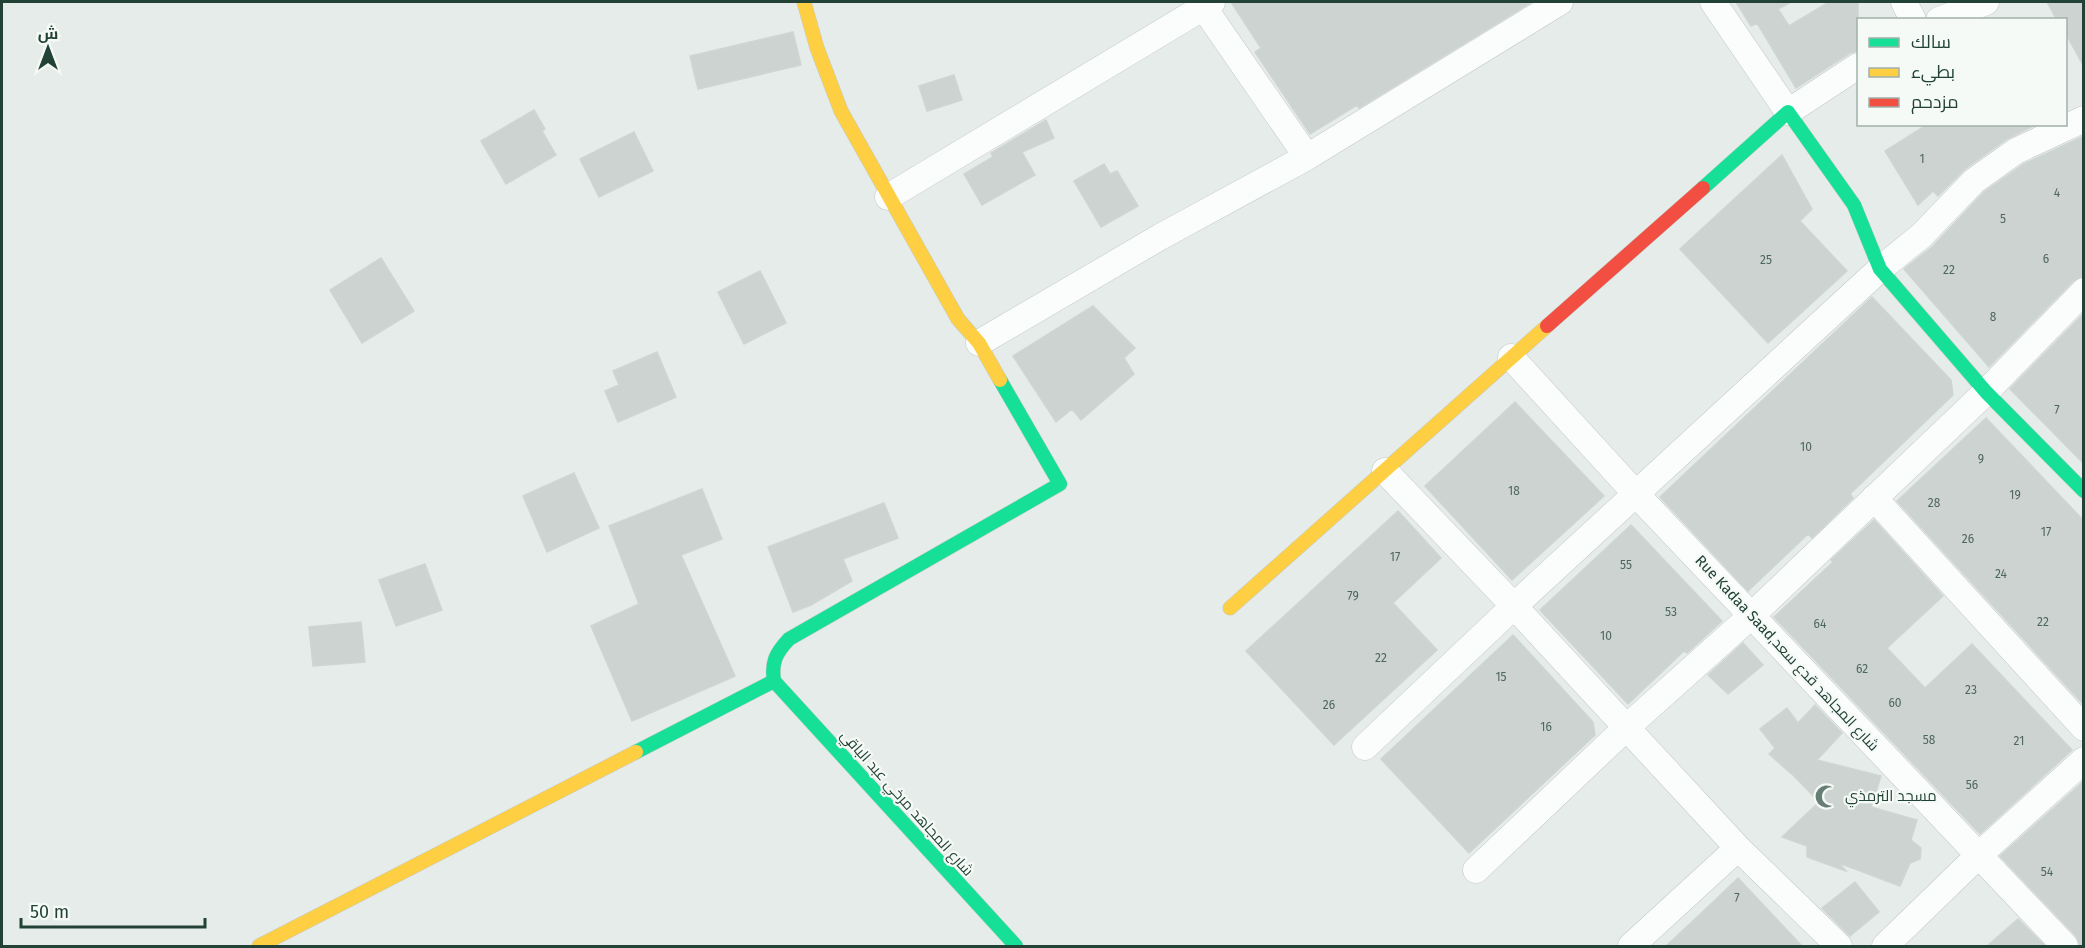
<svg xmlns="http://www.w3.org/2000/svg" width="2085" height="948" font-family="'Fira Sans',Cairo,sans-serif">
  <style>
    .building { fill: #cdd3d0; stroke: #cfd5d2; stroke-width: 1.5 }
    .lines { fill: none; stroke-linecap: round; stroke-linejoin: round }
    .street-casing { stroke: #c3c9c6; stroke-width: 27 }
    .fast-casing { stroke: #c1cac6; stroke-width: 15 }
    .slow-casing { stroke: #c1cac6; stroke-width: 15 }
    .jam-casing { stroke: #c1cac6; stroke-width: 15 }
    .street { stroke: #fbfcfc; stroke-width: 26 }
    .fast { stroke: #16e098; stroke-width: 14 }
    .slow { stroke: #ffcf43; stroke-width: 14 }
    .jam { stroke: #f24e42; stroke-width: 14 }
    .labels { text-anchor: middle; dominant-baseline: central; stroke-width: 4.5; stroke-linejoin: round; paint-order: stroke }
    .number-label { font-size: 12px; fill: #4e675d }
    .street-label { font-size: 15px; fill: #224236; stroke: #f5faf7 }
    .poi-label { font-size: 15px; fill: #224236; stroke: #f5faf7; text-anchor: start }
  </style>
  <rect width="100%" height="100%" fill="#e6ece9"/>
  <path class="building" d="M1231,2H1532L1359,108L1357,105L1310,134L1255,52L1261,48Z
    M1736,2H1791L1778,9L1789,26L1829,2H1858V51L1850,53L1796,88L1757,23L1751,26Z
    M2047,2H2084V67L2066,34V20H2057Z
    M793,32L801,65L698,89L690,56Z
    M954,75L962,100L927,111L919,86Z
    M534,110L545,129L542,131L556,155L506,184L481,141Z
    M1046,120L1054,138L1022,152L1035,175L982,205L964,174L993,157L991,153Z
    M1928,124H2037L2007,139L1965,169L1938,196L1933,191L1918,205L1885,151Z
    M634,132L653,171L599,197L580,159Z
    M2084,136V276L2073,281L1989,367L1904,269L1932,247L1984,192L2024,164Z
    M1782,155L1812,209L1800,221L1847,271L1768,343L1680,249Z
    M1104,164L1110,174L1117,171L1138,206L1101,227L1074,181Z
    M381,258L414,311L362,343L330,290Z
    M760,271L786,323L744,344L718,292Z
    M1872,297L1951,380L1953,395L1850,494L1853,498L1812,538L1808,534L1748,591L1660,497Z
    M1093,306L1135,348L1124,358L1134,374L1081,420L1072,409L1056,422L1013,356Z
    M2084,313V464L2010,389Z
    M657,352L676,397L618,422L605,391L619,385L613,371Z
    M1515,402L1604,496L1512,580L1425,486Z
    M1986,418L2084,521V705L1897,501Z
    M574,473L599,528L547,552L523,496Z
    M702,489L722,539L681,555L735,676L632,721L591,626L639,604L609,526Z
    M884,503L898,538L843,559L852,581L811,605L793,612L768,547Z
    M1398,511L1441,558L1393,603L1437,650L1334,745L1246,651Z
    M1874,520L1943,596L1887,648L1925,688L1972,644L2072,750L1980,834L1774,617L1833,562L1831,560Z
    M1631,525L1722,621L1687,653L1684,651L1628,704L1540,610Z
    M425,564L442,610L396,626L379,580Z
    M361,622L365,662L313,666L309,627Z
    M1513,635L1593,722L1595,735L1469,853L1381,759Z
    M1743,643L1763,665L1728,694L1708,675Z
    M1815,705L1842,733L1817,760L1881,776L1871,807L1917,820L1911,840L1921,848L1920,859L1910,863L1900,886L1839,863L1846,871L1807,857V846L1782,837L1819,802L1794,776L1769,754L1775,748L1760,729L1787,708L1798,723Z
    M2084,781V946H2080L2076,936L2000,856Z
    M1738,878L1802,946H1666L1711,904Z
    M1855,882L1879,912L1850,936L1822,908Z
    M2018,919L2045,946H1987Z"/>
  <g class="lines">
    <defs>
      <path id="street" d="M1200,2L1307,157
        M1713,2L1788,112L1858,66
        M1904,2L1913,20
        M1939,20L1986,2
        M888,197L1212,2
        M979,343L1160,237L1307,157L1560,2
        M1511,357L1636,494L2065,946
        M1385,471L1514,606L1738,848L1839,946
        M1874,498L2084,728
        M1365,747L1514,606L1880,269L1921,236L1974,181L2016,151L2084,119
        M1476,870L1627,727L1751,616L1986,392L2084,291
        M1631,946L1738,848
        M1885,946L1979,855L2084,760"/>
      <path id="fast" d="M1703,188L1788,112L1854,205L1880,269L1986,392L2084,491
        M774,681C771,662 776,653 789,639L1060,484L1000,380
        M774,681L1016,946
        M636,752L774,681"/>
      <path id="slow" d="M804,2L817,48L841,111L958,319L979,343L1000,380
        M1230,608L1547,326
        M259,946L636,752"/>
      <path id="jam" d="M1547,326L1703,188"/>
    </defs>
    <use href="#street" class="street-casing"/>
    <use href="#fast" class="fast-casing"/>
    <use href="#slow" class="slow-casing"/>
    <use href="#jam" class="jam-casing"/>
    <use href="#street" class="street"/>
    <use href="#fast" class="fast"/>
    <use href="#slow" class="slow"/>
    <use href="#jam" class="jam"/>
  </g>
  <defs>
    <symbol id="mosque-bare" viewBox="-9 -9 18 18"><path d="M3.5-4.9A6 6 0 1 0 3.5 4.9A5 5 0 1 1 3.5-4.9Z" fill="#677e75" stroke="#f5faf7" stroke-width="2.5" paint-order="stroke"/></symbol>
  </defs>
  <g fill-rule="evenodd">
    <use href="#mosque-bare" x="1810" y="780" width="33" height="33"/>
  </g>
  <g class="labels">
    <g class="number-label">
      <text x="1922" y="159">1</text>
      <text x="2057" y="193">4</text>
      <text x="2003" y="219">5</text>
      <text x="2046" y="259">6</text>
      <text x="1766" y="260">25</text>
      <text x="1949" y="270">22</text>
      <text x="1993" y="317">8</text>
      <text x="2057" y="410">7</text>
      <text x="1806" y="447">10</text>
      <text x="1981" y="459">9</text>
      <text x="1514" y="491">18</text>
      <text x="2015" y="495">19</text>
      <text x="1934" y="503">28</text>
      <text x="2046" y="532">17</text>
      <text x="1968" y="539">26</text>
      <text x="1395" y="557">17</text>
      <text x="1626" y="565">55</text>
      <text x="2001" y="574">24</text>
      <text x="1353" y="596">79</text>
      <text x="1671" y="612">53</text>
      <text x="2043" y="622">22</text>
      <text x="1820" y="624">64</text>
      <text x="1606" y="636">10</text>
      <text x="1381" y="658">22</text>
      <text x="1862" y="669">62</text>
      <text x="1501" y="677">15</text>
      <text x="1971" y="690">23</text>
      <text x="1895" y="703">60</text>
      <text x="1329" y="705">26</text>
      <text x="1546" y="727">16</text>
      <text x="1929" y="740">58</text>
      <text x="2019" y="741">21</text>
      <text x="1972" y="785">56</text>
      <text x="2047" y="872">54</text>
      <text x="1737" y="898">7</text>
    </g>
    <g class="street-label">
      <text transform="translate(1787 653) rotate(47)">Rue Kadaa Saad,شارع المجاهد قدع سعد</text>
      <text transform="translate(907 803) rotate(48)">شارع المجاهد مرخي عبد الباقي</text>
    </g>
    <g class="poi-label">
      <text x="1845" y="796">مسجد الترمذي</text>
    </g>
  </g>
  <rect width="2085" height="948" fill="none" stroke="#224236" stroke-width="6"/>
  <rect x="1857" y="18" width="210" height="108" fill="#f5faf7" stroke="#a1b0aa" stroke-width="1.5"/>
  <rect x="1869" y="38" width="30" height="9" fill="#16e098" stroke="#a1b0aa" stroke-width="1.5"/>
  <text x="1911" y="48" font-size="18" fill="#224236">سالك</text>
  <rect x="1869" y="68" width="30" height="9" fill="#ffcf43" stroke="#a1b0aa" stroke-width="1.5"/>
  <text x="1911" y="78" font-size="18" fill="#224236">بطيء</text>
  <rect x="1869" y="98" width="30" height="9" fill="#f24e42" stroke="#a1b0aa" stroke-width="1.5"/>
  <text x="1911" y="108" font-size="18" fill="#224236">مزدحم</text>
  <g transform="translate(48 48)" stroke="#f5faf7" stroke-width="4.5" paint-order="stroke">
  <path d="M0-4.5L10 22L0 15L-10 22Z" fill="#224236"/>
  <text y="-9" font-size="16" font-weight="bold" text-anchor="middle" fill="#224236">ش</text>
  </g>
  <path d="M21 918v9h184v-9" fill="none" stroke="#224236" stroke-width="3"/>
  <text x="30" y="918" font-size="18" fill="#224236" stroke="#f5faf7" stroke-width="4.5" paint-order="stroke">50 m</text>
</svg>
